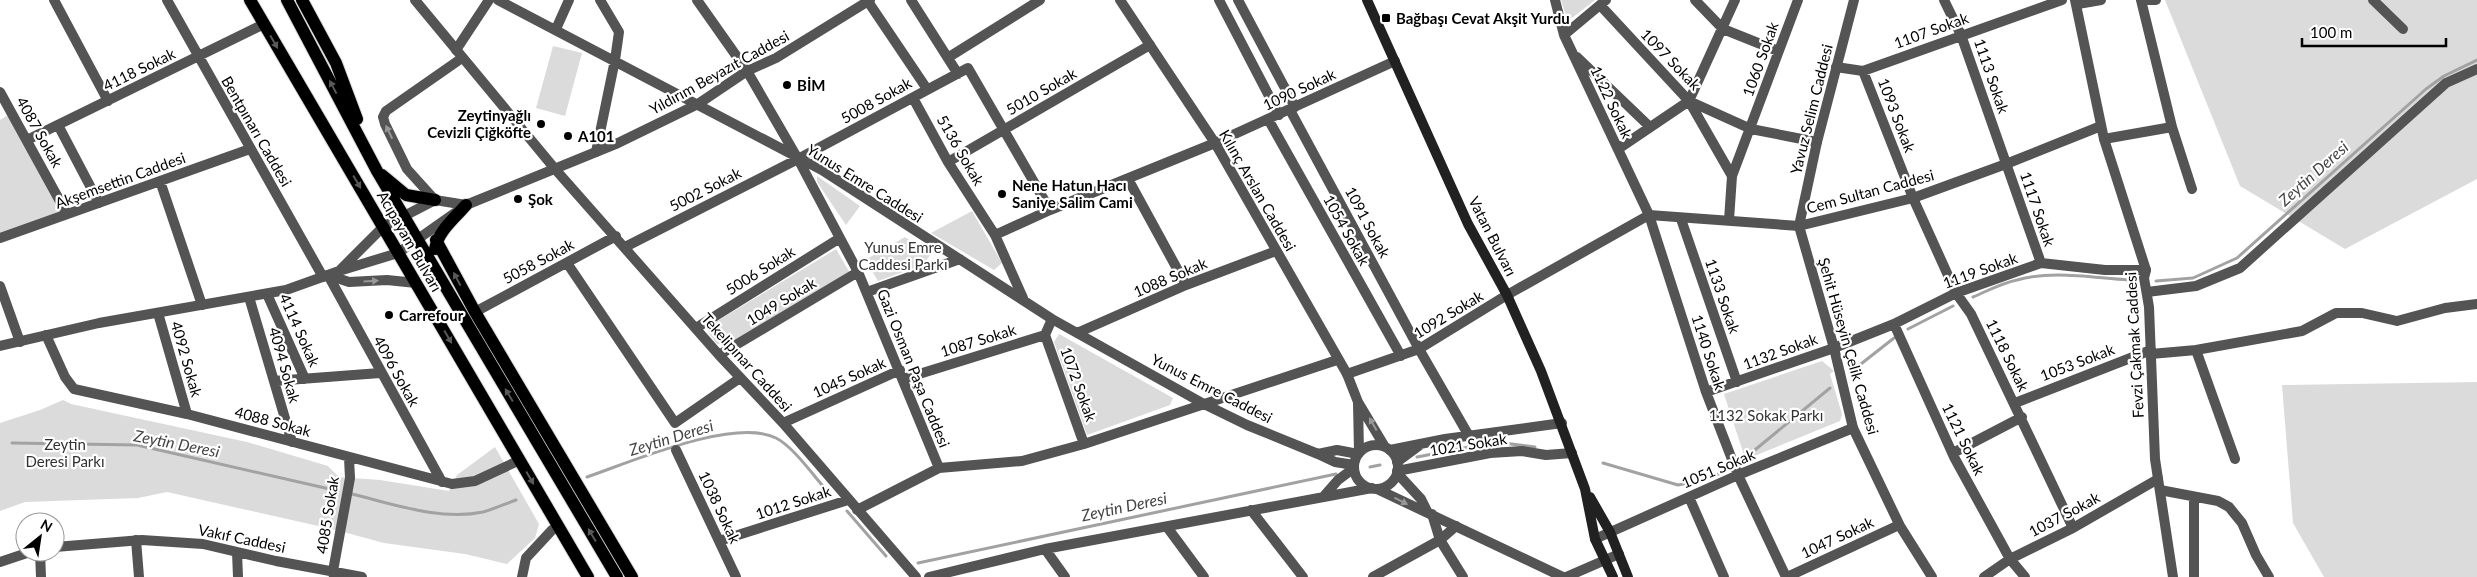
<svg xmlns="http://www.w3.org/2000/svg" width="2477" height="577" font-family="Lato,sans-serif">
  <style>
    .green { fill: #dbdbdb }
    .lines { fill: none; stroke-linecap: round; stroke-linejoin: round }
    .stream { stroke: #a2a2a2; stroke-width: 3 }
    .primary-casing { stroke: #dbdbdb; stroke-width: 14 }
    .minor { stroke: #545454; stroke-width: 10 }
    .tertiary { stroke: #545454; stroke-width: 10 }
    .secondary { stroke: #212121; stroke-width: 10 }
    .primary { stroke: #000; stroke-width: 12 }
    .oneway { fill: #595959 }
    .oneway2 { fill: #989898 }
    .poi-dot { fill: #000; stroke: #fff; stroke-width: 2 }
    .labels { text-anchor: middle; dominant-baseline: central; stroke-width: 4.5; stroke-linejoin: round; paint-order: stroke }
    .poi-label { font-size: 15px; font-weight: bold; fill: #000; stroke: #fff; text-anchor: start }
    .street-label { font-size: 15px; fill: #000; stroke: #fff }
    .park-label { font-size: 15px; fill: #323232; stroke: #fff }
    .water-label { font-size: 16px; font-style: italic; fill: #434343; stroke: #fff }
  </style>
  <rect width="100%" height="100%" fill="#fff"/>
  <path class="green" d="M1561,0H1595L1572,18L1565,13Z
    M2165,0H2477V179L2345,249L2240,186Z
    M553,46L582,53L565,116L536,108Z
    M8,115L61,211L0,236V120Z
    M817,176L860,206L846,225L817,182Z
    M972,211L1002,263L994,270L931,233Z
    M905,237L930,255L923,265L878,281L865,260Z
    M836,249L850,273L728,345L717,344L708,332L714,323Z
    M1059,334L1173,398L1170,405L1087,435L1054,342Z
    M1822,361L1834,371L1830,374L1842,414L1840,421L1752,457L1744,455L1724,394Z
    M2477,382V577H2324L2293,523L2282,385Z
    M63,400L71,404L247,442L328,466L339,477L380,480L449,491L457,475L495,447L539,524L535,538L507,564L465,554L384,543L336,530L167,492L138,498L25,502L0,511V423L40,410Z"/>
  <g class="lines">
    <path class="stream" d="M2156,281L2193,278L2237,258L2426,89L2444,76L2477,60
      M1973,297C1987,291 2002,283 2017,280C2052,270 2093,278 2129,280
      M1908,329L1953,306
      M1852,371L1894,338
      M12,443L137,445L334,490
      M1750,454L1830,388
      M1417,457L1495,442L1535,447
      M1603,463L1678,485L1698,481L1721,473
      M1370,467L1380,465
      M587,477C631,462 734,417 776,438C794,447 815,478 829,493
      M352,494C393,504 441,521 483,512C494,509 505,504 516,500
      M847,511L886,556
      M918,563L1336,474"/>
    <defs>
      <path id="primary" d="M250,0L588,577
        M287,0L377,171L617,577
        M302,0L336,63L357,119
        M382,175L406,195L435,200
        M436,240L475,312L632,577
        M435,249C438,231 455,218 466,205"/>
    </defs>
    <use href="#primary" class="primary-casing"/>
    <path class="minor" d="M54,0L108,101
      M167,0L323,277
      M498,0L822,170L1052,319L1204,404L1247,425L1318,454L1335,462L1354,465
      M697,0L747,71L798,159L858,272L939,468
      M867,0L927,89
      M911,0L958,74
      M1219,0L1279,115
      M1238,0L1295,107
      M1555,0L1564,35L1649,215L1706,392L1738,475L1786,577
      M1695,0L1723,29L1778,51
      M1944,0L1961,35L2041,263
      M2148,0H2156
      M2373,0L2403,29
      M2078,4L2101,0
      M1600,5L1689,101L1751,129L1817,142
      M556,29L569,0
      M1564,35L1606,0
      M456,50L489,0
      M949,57L1040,0
      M1577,57L1650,127
      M1836,67L1863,71L2062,0
      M1863,71L1913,198L1956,293L1971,314L2073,528
      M0,92L67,214
      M913,98L948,162L995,235L1023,298
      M1689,101L1732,176
      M1290,110L1419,349L1469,436
      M1268,119L1401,356
      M58,125L99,203
      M2172,127L2192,189
      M2104,139L2172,127L2141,0
      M27,140L264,24
      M1618,149L1689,101L1735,0
      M596,152L615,60L619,32L600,0
      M948,162L1150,45
      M555,169L719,355L783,423L916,577
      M1128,179L1186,285
      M160,181L202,305
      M435,200L407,169L385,124L383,117L386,111L462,58
      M1681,219L1737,382
      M1729,220L1732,176L1798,0
      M995,235L1050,210L1215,143L1395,61
      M0,238L250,149
      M625,247L798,159L968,68L1050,210
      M567,263L675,423L740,378
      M328,275L442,482
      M0,286L20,342
      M867,292L960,259
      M2147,292L2196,286L2240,268L2446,83L2477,69
      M267,294L305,379
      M249,297L292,442
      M475,312L616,236
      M158,313L187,414
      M1894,324L1954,457L2010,559L2025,577
      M696,328L840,238
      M1077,333L1186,285L1276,251
      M46,335L65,377L74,389L187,414L452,484L475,481L520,460
      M1045,335L1084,444
      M2196,350L2235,459
      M2151,354L2196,350L2302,331L2336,313H2362L2397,321L2445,308L2477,304
      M719,355L858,272
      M1347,374L1419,349L1507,295
      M903,379L1045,335L1052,319
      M274,381L380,373
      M1706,392L1834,348L1894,324L1956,293L2041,263L2105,270H2146
      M2015,403L2151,350
      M783,423L900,370
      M676,450L736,577
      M1390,450L1445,439L1562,423
      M1953,453L2022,417
      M1318,454L1337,450L1358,454
      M1397,462L1420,445
      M1397,471L1490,453L1522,451L1546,455L1572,453
      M2160,490L2218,501L2229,507L2242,523L2256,555L2269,577
      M1324,496L1338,480L1354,468
      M1689,497L1724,577
      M2194,497V577
      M857,510L939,468L1022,461L1084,444L1337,360
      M1251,510L1303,577
      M1432,514L1440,540L1463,577
      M1167,527L1204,577
      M1595,539L1738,475L1853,428
      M719,541L848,500
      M55,547L142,540L203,544L276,561L362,577
      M1045,549L1065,577
      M237,552L238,577
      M0,562L30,552
      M334,577L333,571L350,478L349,458
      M522,577L526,558L552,530L558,527
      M929,577L1045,549L1372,488
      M1373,577L1440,540L1456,526
      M1787,577L1899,525
      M1984,577L2010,559L2073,528L2158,479"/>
    <path class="tertiary" d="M415,0L555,169
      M1120,0L1215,143L1347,374L1358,402L1385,447
      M1854,0L1817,142L1799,226L1834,348L1853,428L1900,526L1932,577
      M2075,0L2104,139L2146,270L2144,278L2149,307L2155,459L2173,577
      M341,269L383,227L435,200L466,205
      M328,275L349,282L387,280L416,283
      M1507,295L1649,215L1799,226L1913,198L2006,164L2101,126
      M0,346L99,323L286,290L339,271L398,253L466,205L618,143L698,104L747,71L776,58L870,0
      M1358,403L1359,452
      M1354 467a22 22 0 1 1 44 0a22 22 0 1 1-44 0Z
      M1397,473L1421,499L1427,511
      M1377,489L1563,577
      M136,540L139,577
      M40,552L41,577
      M1566,577L1619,554"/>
    <path class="secondary" d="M1367,0L1468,224L1507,295L1541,371L1585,489L1595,539L1613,577
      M1590,497L1610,532L1628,577"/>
    <use href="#primary" class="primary"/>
  </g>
  <defs><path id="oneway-solid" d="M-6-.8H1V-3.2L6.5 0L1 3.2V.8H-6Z" transform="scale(1.25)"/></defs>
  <g class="oneway">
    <use href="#oneway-solid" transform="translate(274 42) rotate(60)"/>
    <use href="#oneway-solid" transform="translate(333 87) rotate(-118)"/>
    <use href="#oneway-solid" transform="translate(357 182) rotate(60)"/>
    <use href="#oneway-solid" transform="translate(457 279) rotate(-118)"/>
    <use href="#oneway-solid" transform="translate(448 337) rotate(60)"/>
    <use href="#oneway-solid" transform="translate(509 395) rotate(-121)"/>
    <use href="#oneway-solid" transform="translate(530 478) rotate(60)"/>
    <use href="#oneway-solid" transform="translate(592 535) rotate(-121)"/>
  </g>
  <g class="oneway2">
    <use href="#oneway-solid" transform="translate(389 132) rotate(-116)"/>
    <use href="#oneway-solid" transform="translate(371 281) rotate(-4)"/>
    <use href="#oneway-solid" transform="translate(1373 424) rotate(-119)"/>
    <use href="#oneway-solid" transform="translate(1401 501) rotate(27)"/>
  </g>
  <g class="poi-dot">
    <rect x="1381" y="13" width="10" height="10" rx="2.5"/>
    <circle cx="787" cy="85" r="5"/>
    <circle cx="541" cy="124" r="5"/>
    <circle cx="568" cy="136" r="5"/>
    <circle cx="1002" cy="194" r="5"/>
    <circle cx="518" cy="199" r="5"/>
    <circle cx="389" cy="315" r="5"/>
  </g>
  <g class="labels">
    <g class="poi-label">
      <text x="1396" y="18">Bağbaşı Cevat Akşit Yurdu</text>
      <text x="797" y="85">BİM</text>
      <text x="531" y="115" text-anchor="end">Zeytinyağlı<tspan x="531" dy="17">Cevizli Çiğköfte</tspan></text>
      <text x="578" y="136">A101</text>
      <text x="1012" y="185">Nene Hatun Hacı<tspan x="1012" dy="17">Saniye Salim Cami</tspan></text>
      <text x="528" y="199">Şok</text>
      <text x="399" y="315">Carrefour</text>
    </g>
    <g class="street-label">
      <text transform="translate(1931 30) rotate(-20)">1107 Sokak</text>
      <text transform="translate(1671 59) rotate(46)">1097 Sokak</text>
      <text transform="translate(1760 59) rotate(-70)">1060 Sokak</text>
      <text transform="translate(139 69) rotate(-26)">4118 Sokak</text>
      <text transform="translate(719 72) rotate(-29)">Yıldırım Beyazıt Caddesi</text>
      <text transform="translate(1992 76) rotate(71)">1113 Sokak</text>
      <text transform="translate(1299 89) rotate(-25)">1090 Sokak</text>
      <text transform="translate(1041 91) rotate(-30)">5010 Sokak</text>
      <text transform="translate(876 100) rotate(-29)">5008 Sokak</text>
      <text transform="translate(1612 102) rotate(65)">1122 Sokak</text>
      <text transform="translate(1811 109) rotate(-76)">Yavuz Selim Caddesi</text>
      <text transform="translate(1897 115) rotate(69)">1093 Sokak</text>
      <text transform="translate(257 131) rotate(60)">Bentpınarı Caddesi</text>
      <text transform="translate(40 132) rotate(61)">4087 Sokak</text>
      <text transform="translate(961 150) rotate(60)">5136 Sokak</text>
      <text transform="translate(120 180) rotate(-20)">Akşemsettin Caddesi</text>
      <text transform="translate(865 183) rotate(32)">Yunus Emre Caddesi</text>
      <text transform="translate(705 189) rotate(-27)">5002 Sokak</text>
      <text transform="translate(1258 190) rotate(60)">Kılınç Arslan Caddesi</text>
      <text transform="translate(1870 191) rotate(-15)">Cem Sultan Caddesi</text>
      <text transform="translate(2038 209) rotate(71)">1117 Sokak</text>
      <text transform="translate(1368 222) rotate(62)">1091 Sokak</text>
      <text transform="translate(1347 230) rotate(61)">1054 Sokak</text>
      <text transform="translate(1493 236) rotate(63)">Vatan Bulvarı</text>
      <text transform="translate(410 241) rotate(60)">Acıpayam Bulvarı</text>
      <text transform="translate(538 261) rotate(-28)">5058 Sokak</text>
      <text transform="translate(760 270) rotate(-32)">5006 Sokak</text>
      <text transform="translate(1980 270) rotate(-20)">1119 Sokak</text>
      <text transform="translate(1170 277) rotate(-23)">1088 Sokak</text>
      <text transform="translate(1723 296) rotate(71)">1133 Sokak</text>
      <text transform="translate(781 301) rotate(-31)">1049 Sokak</text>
      <text transform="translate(1448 314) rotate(-31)">1092 Sokak</text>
      <text transform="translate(300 330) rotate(66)">4114 Sokak</text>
      <text transform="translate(978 340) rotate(-17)">1087 Sokak</text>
      <text transform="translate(2134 345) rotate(-93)">Fevzi Çakmak Caddesi</text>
      <text transform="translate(1849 346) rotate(74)">Şehit Hüseyin Çelik Caddesi</text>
      <text transform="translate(1780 351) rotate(-20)">1132 Sokak</text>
      <text transform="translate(1709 352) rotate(72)">1140 Sokak</text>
      <text transform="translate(2008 355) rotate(64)">1118 Sokak</text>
      <text transform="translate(187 359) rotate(74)">4092 Sokak</text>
      <text transform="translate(747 362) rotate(48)">Tekelipınar Caddesi</text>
      <text transform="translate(2077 362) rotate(-21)">1053 Sokak</text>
      <text transform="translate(285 365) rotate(74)">4094 Sokak</text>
      <text transform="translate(914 368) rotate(68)">Gazi Osman Paşa Caddesi</text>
      <text transform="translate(397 371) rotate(61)">4096 Sokak</text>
      <text transform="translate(849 377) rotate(-24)">1045 Sokak</text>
      <text transform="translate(1079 384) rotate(70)">1072 Sokak</text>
      <text transform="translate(1212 388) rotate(27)">Yunus Emre Caddesi</text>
      <text transform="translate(273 421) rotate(15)">4088 Sokak</text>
      <text transform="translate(1964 439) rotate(64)">1121 Sokak</text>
      <text transform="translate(1468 444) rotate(-9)">1021 Sokak</text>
      <text transform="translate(1718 468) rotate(-23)">1051 Sokak</text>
      <text transform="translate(793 502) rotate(-18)">1012 Sokak</text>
      <text transform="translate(720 507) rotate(65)">1038 Sokak</text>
      <text transform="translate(2064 514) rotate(-28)">1037 Sokak</text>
      <text transform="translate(327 515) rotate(-81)">4085 Sokak</text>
      <text transform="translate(1837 537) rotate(-25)">1047 Sokak</text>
      <text transform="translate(242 538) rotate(12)">Vakıf Caddesi</text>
    </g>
    <g class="park-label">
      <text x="903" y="247">Yunus Emre<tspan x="903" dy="17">Caddesi Parkı</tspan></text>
      <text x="1766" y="415">1132 Sokak Parkı</text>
      <text x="65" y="444">Zeytin<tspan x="65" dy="17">Deresi Parkı</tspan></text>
    </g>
    <g class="water-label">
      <text transform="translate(2313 173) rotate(-42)">Zeytin Deresi</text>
      <text transform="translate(671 437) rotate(-17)">Zeytin Deresi</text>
      <text transform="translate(177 443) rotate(11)">Zeytin Deresi</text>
      <text transform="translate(1124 506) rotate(-12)">Zeytin Deresi</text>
    </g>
  </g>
  <g transform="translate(40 537) rotate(30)"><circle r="24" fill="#ffffff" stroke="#999999"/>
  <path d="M0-4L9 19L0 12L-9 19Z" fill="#000000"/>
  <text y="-8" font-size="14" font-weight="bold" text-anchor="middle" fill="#000000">N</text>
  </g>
  <path d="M2302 38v8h144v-8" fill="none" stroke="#000000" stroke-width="2.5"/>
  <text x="2310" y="38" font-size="15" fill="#000000" stroke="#ffffff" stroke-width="4" paint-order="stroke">100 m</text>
</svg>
